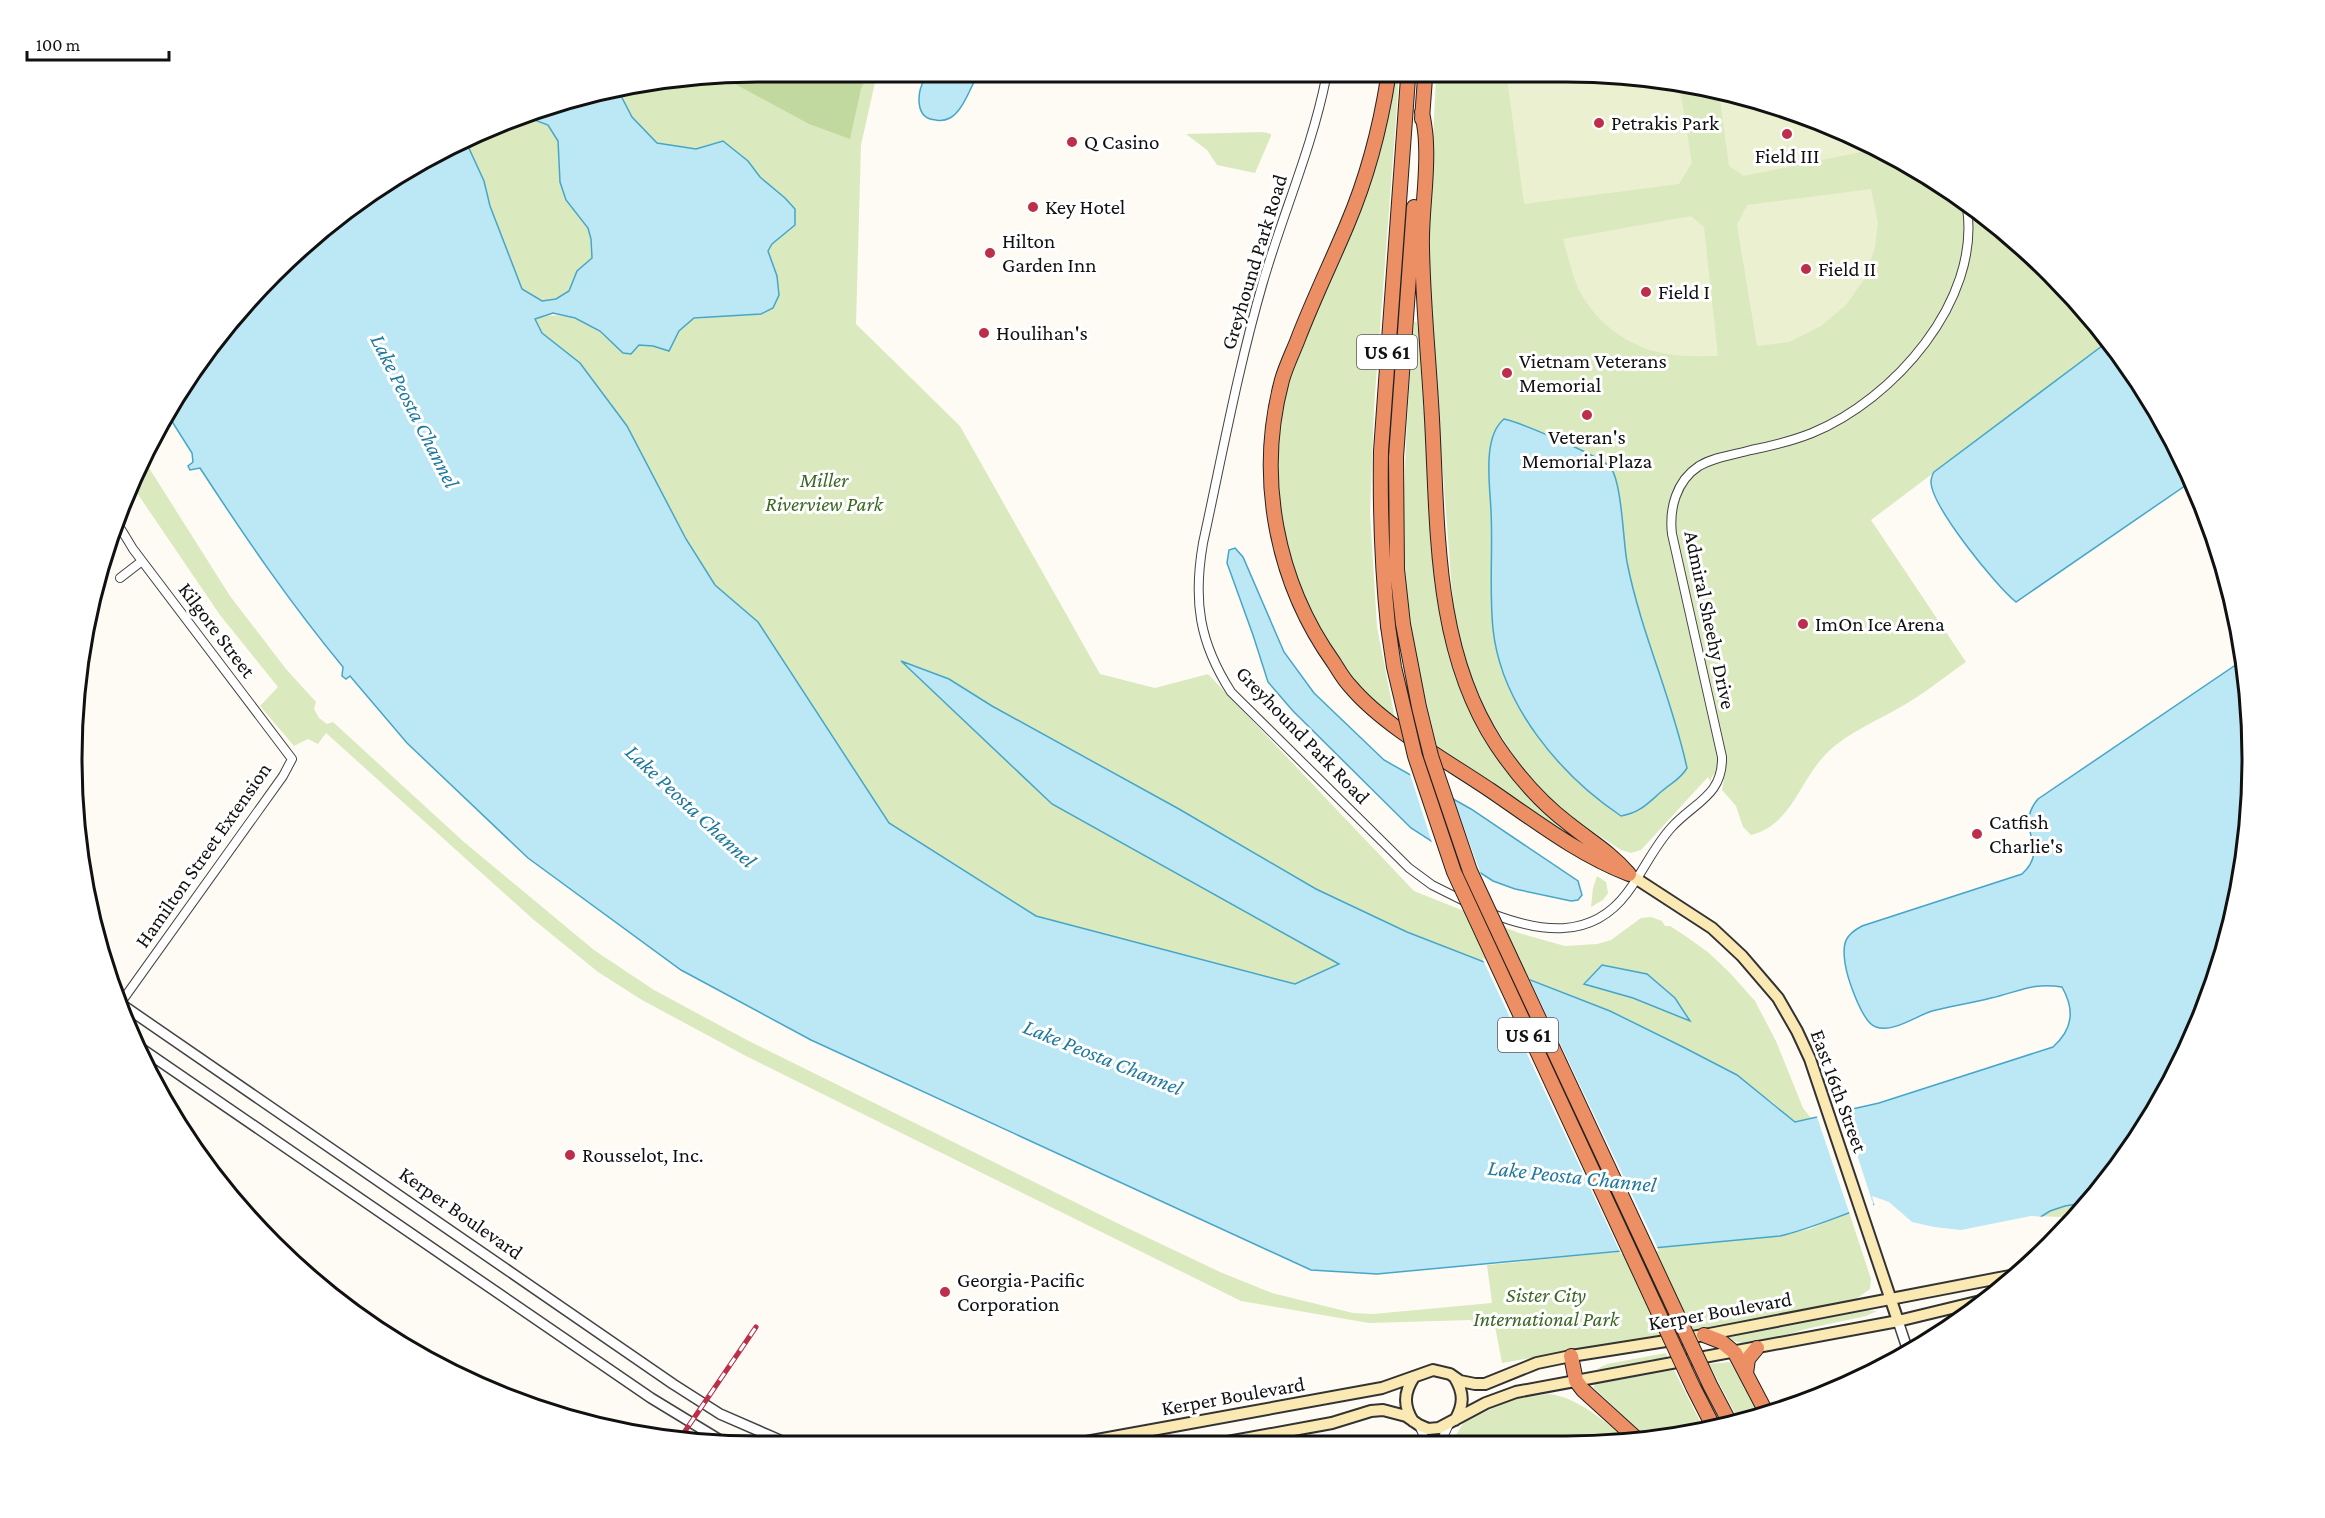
<svg xmlns="http://www.w3.org/2000/svg" width="2325" height="1518" font-family="'Crimson Pro',serif">
  <style>
    .green { fill: #dbe9bf }
    .forest { fill: #c1d99f }
    .pitch { fill: #eaf0d0 }
    .water { fill: #bce7f4; stroke: #46a6c8; stroke-width: 1.5 }
    .pier { fill: #fefbf5 }
    .lines { fill: none; stroke-linecap: round; stroke-linejoin: round }
    .minor-casing { stroke: #444; stroke-width: 10 }
    .tertiary-casing { stroke: #444; stroke-width: 12 }
    .secondary-casing { stroke: #333; stroke-width: 14 }
    .motorway-casing { stroke: #222; stroke-width: 16 }
    .minor { stroke: #fff; stroke-width: 8 }
    .tertiary { stroke: #fff; stroke-width: 9 }
    .secondary { stroke: #fbe9b4; stroke-width: 10 }
    .motorway { stroke: #ed8f64; stroke-width: 14 }
    .rail-casing { stroke: #bc2e49; stroke-width: 5 }
    .rail { stroke: #fff; stroke-width: 3; stroke-dasharray: 9; stroke-linecap: butt }
    .motorway-bridge-casing { stroke: #222; stroke-width: 16; stroke-linecap: butt }
    .motorway-bridge { stroke: #ed8f64; stroke-width: 14 }
    .poi-dot { fill: #bc2e49; stroke: #fff; stroke-width: 2 }
    .labels { text-anchor: middle; dominant-baseline: central; stroke-width: 6; stroke-linejoin: round; paint-order: stroke }
    .shield { fill: #fff; stroke: #585858; stroke-width: 1.5 }
    .shield-label { font-size: 20px; font-weight: bold; fill: #111 }
    .poi-label { font-size: 21px; fill: #111; stroke: #fff; text-anchor: start }
    .street-label { font-size: 21px; fill: #111; stroke: #fff }
    .park-label { font-size: 21px; font-style: italic; fill: #3b6723; stroke: #fff }
    .water-label { font-size: 22px; font-style: italic; fill: #1e799e; stroke: #fff }
    .rim { fill: none; stroke: #111; stroke-width: 3 }
  </style>
  <rect width="100%" height="100%" fill="#fefbf5"/>
  <path class="green" d="M669,78H876L861,145L856,324L960,426L1100,674L1155,688L1208,674L1414,891L1519,933L1565,946L1597,944L1611,940L1641,918L1651,917L1662,921L1665,926H1670L1687,937L1709,953L1730,973L1755,1001L1776,1041L1803,1108L1811,1118L1795,1122L1771,1101L1397,983L1185,1002L907,867L696,589L580,363L542,333L535,319C559,311 571,317 594,328L728,316L668,144L657,143L632,117L603,93Z
    M1396,78H1398V91L1374,407L1370,514L1377,627L1395,719C1376,701 1357,685 1341,664C1283,592 1261,473 1288,385C1311,309 1352,241 1376,166C1385,138 1390,108 1396,78Z
    M1436,78H1656L1787,108L1870,143L2019,242L2110,340L1871,520L1966,662C1943,678 1921,696 1897,709C1871,724 1845,734 1824,756C1799,783 1790,826 1751,835L1743,827L1736,806L1722,790L1726,769L1713,775L1710,781L1708,777L1641,850L1631,853L1621,850L1578,822L1537,786L1518,762L1490,719L1471,677L1455,629L1429,293L1430,198Z
    M524,116L548,125L558,141V159L566,200L588,228L591,239L592,258L577,271L569,291L556,299L542,301L522,289L490,206L484,181L467,144Z
    M1263,132L1271,134V136L1255,173L1217,165L1207,150L1186,134Z
    M1414,322H1417L1418,331L1438,606L1448,654L1473,718L1500,763L1527,795L1568,832L1567,833L1438,750C1423,688 1407,624 1405,560C1402,480 1408,401 1414,322Z
    M144,460L230,596L286,669L316,702L314,709L319,718L327,724L333,722L464,842L594,950L654,990L745,1039L1119,1224L1220,1272L1272,1293L1353,1313L1373,1314L1492,1303L1487,1265L1780,1236L1810,1229L1849,1212L1871,1279L1870,1289L1856,1299L1777,1315L1502,1363L1494,1321L1473,1324L1471,1320L1369,1323L1241,1301L746,1056L642,1000L598,972L534,920L326,733L318,744L308,739L294,746L260,706L278,687L220,615L137,493L140,489L135,479Z
    M1597,876L1606,882L1608,893L1603,900L1591,907L1593,888Z
    M2094,1197L2081,1213L2063,1217L2031,1216Z
    M1864,1310L1877,1311L1866,1316L1810,1328L1756,1343L1746,1344L1730,1340L1729,1338L1730,1336Z
    M1666,1353L1669,1360L1608,1369H1597L1607,1364Z
    M1730,1362L1761,1416L1740,1423L1709,1364Z
    M1674,1370L1704,1429L1647,1438L1593,1387L1596,1384Z
    M1549,1394C1578,1397 1607,1423 1629,1442L1611,1445L1451,1444L1463,1423L1509,1400Z"/>
  <path class="forest" d="M724,78H866L861,89L850,139L809,124Z"/>
  <path class="pitch" d="M1507,78H1656L1679,83L1692,163L1679,184L1524,204Z
    M1719,93L1787,108L1864,141L1866,151L1744,176L1729,166Z
    M1871,189L1878,223L1875,248L1863,281L1846,305L1821,326L1789,342L1757,346L1737,225L1747,205Z
    M1691,216L1704,227L1718,356C1701,356 1684,357 1667,354C1628,348 1591,320 1576,283C1571,269 1567,254 1563,239Z"/>
  <path class="water" d="M925,78H976C970,89 962,112 950,118C946,120 940,121 936,120C914,119 917,92 925,78Z
    M618,90L632,117L657,143L696,149L723,141L748,161L760,177L785,198L795,209V225L772,244L768,251L777,276L779,295L773,308L761,314L694,318L679,331L669,351L653,346L639,345L631,354L623,353L600,331L575,318L553,313L535,319L542,333L580,363L627,426L686,539L715,585L758,622L889,823L1036,916L1295,984L1339,964L1052,804L901,661L949,679L992,706L1179,809L1316,889L1407,932L1610,1011L1683,1047L1737,1075L1795,1122L1879,1103L2053,1047C2073,1029 2075,1010 2062,987C2033,982 2018,992 1991,998C1972,1003 1952,1006 1932,1011C1916,1016 1893,1033 1876,1027C1862,1023 1847,977 1845,963C1842,943 1845,935 1862,926L2022,874C2052,847 2012,829 2038,799L2243,660L2252,714L2247,848L2217,979L2161,1102L2089,1202L2065,1206L2050,1211L2036,1220L1975,1234L1920,1233L1895,1214L1875,1204C1842,1214 1814,1228 1780,1236L1377,1274L1311,1270L811,1040L681,970L528,858L407,743L350,676L346,679L342,676L343,667C290,603 245,537 200,468L190,470L188,466L193,462L192,453L166,412L214,341L306,243L377,188L467,144L484,181L490,206L522,289L542,301L556,299L569,291L577,271L592,258L591,239L588,228L566,200L560,182L558,141L548,125L524,116L539,108Z
    M2110,340L2182,455L2192,481L2016,602C1996,586 1930,505 1931,481C1931,479 1933,473 1934,472Z
    M1504,419C1519,422 1603,457 1611,468C1622,484 1623,540 1627,562C1641,633 1672,698 1687,768C1680,780 1672,782 1662,791C1648,803 1640,813 1621,816C1560,775 1501,705 1493,629C1489,590 1493,550 1491,511C1490,485 1482,437 1504,419Z
    M1235,548L1243,557L1284,652L1314,693L1384,760L1471,809L1578,881L1582,895L1578,900L1571,901L1515,889L1493,881L1411,828L1293,711L1268,682L1253,635L1227,563L1229,550Z
    M1602,965L1647,974L1675,998L1690,1021L1633,998L1584,984Z"/>
  <path class="pier" d="M1409,771L1452,795L1482,877L1433,846Z
    M1482,958L1528,976L1659,1251L1621,1254Z
    M1842,1108L1874,1207L1850,1215L1816,1114Z
    M1872,1196L1889,1202L1912,1222L1934,1227L1961,1230L2031,1216L2046,1217L2037,1222L1975,1237L1951,1239L1919,1236L1909,1233L1893,1216L1879,1207H1875Z"/>
  <g class="lines">
    <defs>
      <path id="minor" d="M1326,78C1312,148 1283,213 1263,282C1238,368 1222,456 1203,543C1193,601 1199,642 1231,692L1409,868L1432,885L1466,902
        M116,521L133,549L292,759L283,776L122,1001
        M120,578L142,561
        M1490,913C1539,932 1591,941 1627,893C1643,872 1653,848 1671,828C1693,803 1723,796 1722,757L1672,534C1669,509 1676,481 1699,466C1714,457 1733,455 1751,450C1771,446 1792,441 1812,433C1893,400 1981,301 1967,208
        M1419,1425L1427,1444
        M1440,1444L1449,1424"/>
      <path id="tertiary" d="M124,1006L673,1384L720,1414L782,1441
        M142,1049L651,1398L720,1440
        M1898,1321L1908,1351"/>
      <path id="secondary" d="M1629,874L1712,928L1742,956L1778,998L1797,1031L1810,1059L1898,1321
        M1455,1420C1464,1405 1464,1393 1455,1378
        M1413,1421C1403,1406 1404,1392 1414,1377
        M1086,1442L1382,1388L1433,1370L1450,1374L1460,1381L1475,1384H1485L1537,1363L1571,1356L1704,1335L2015,1275
        M1222,1443L1332,1423L1371,1411L1383,1410L1406,1416L1419,1425L1428,1429L1439,1428L1486,1403L1516,1392L1898,1321L1989,1299"/>
      <path id="motorway" d="M1388,78C1380,129 1367,178 1347,225C1331,263 1313,300 1298,339C1293,352 1286,366 1282,380C1256,477 1276,582 1334,663C1339,671 1344,680 1351,687C1384,726 1447,761 1490,790C1534,820 1579,855 1629,874
        M1422,112C1424,123 1426,133 1426,144C1428,178 1421,213 1422,248C1423,305 1429,362 1432,419C1438,529 1434,649 1496,744C1516,774 1540,802 1569,824C1590,841 1610,852 1628,873
        M1422,119L1425,78
        M1403,624L1397,569L1396,457L1414,207
        M1388,626C1382,567 1380,510 1381,451L1408,78
        M1704,1335L1722,1342L1735,1353L1767,1414
        M1571,1356L1576,1381L1583,1390L1638,1440
        M1746,1373L1748,1359L1757,1348"/>
    </defs>
    <use href="#minor" class="minor-casing"/>
    <use href="#tertiary" class="tertiary-casing"/>
    <use href="#secondary" class="secondary-casing"/>
    <use href="#motorway" class="motorway-casing"/>
    <use href="#minor" class="minor"/>
    <use href="#tertiary" class="tertiary"/>
    <use href="#secondary" class="secondary"/>
    <use href="#motorway" class="motorway"/>
    <defs>
      <path id="rail" d="M679,1440L756,1327"/>
    </defs>
    <use href="#rail" class="rail-casing"/>
    <use href="#rail" class="rail"/>
    <defs>
      <path id="motorway-bridge" d="M1403,624L1419,707L1431,756L1470,871L1710,1385L1731,1425
        M1388,626L1394,667L1415,756L1454,872L1693,1387L1714,1428"/>
    </defs>
    <use href="#motorway-bridge" class="motorway-bridge-casing"/>
    <use href="#motorway-bridge" class="motorway-bridge"/>
  </g>
  <g class="poi-dot">
    <circle cx="1599" cy="123" r="6"/>
    <circle cx="1787" cy="134" r="6"/>
    <circle cx="1072" cy="142" r="6"/>
    <circle cx="1033" cy="207" r="6"/>
    <circle cx="990" cy="253" r="6"/>
    <circle cx="1806" cy="269" r="6"/>
    <circle cx="1646" cy="292" r="6"/>
    <circle cx="984" cy="333" r="6"/>
    <circle cx="1507" cy="373" r="6"/>
    <circle cx="1587" cy="415" r="6"/>
    <circle cx="1803" cy="624" r="6"/>
    <circle cx="1977" cy="834" r="6"/>
    <circle cx="570" cy="1155" r="6"/>
    <circle cx="945" cy="1292" r="6"/>
  </g>
  <g class="labels">
    <g class="shield">
      <rect x="1357" y="335" width="60" height="34" rx="4.5"/>
      <rect x="1498" y="1018" width="60" height="34" rx="4.5"/>
    </g>
    <g class="shield-label">
      <text x="1387" y="352">US 61</text>
      <text x="1528" y="1035">US 61</text>
    </g>
    <g class="poi-label">
      <text x="1611" y="123">Petrakis Park</text>
      <text x="1084" y="142">Q Casino</text>
      <text x="1787" y="156" text-anchor="middle">Field III</text>
      <text x="1045" y="207">Key Hotel</text>
      <text x="1002" y="241">Hilton<tspan x="1002" dy="24">Garden Inn</tspan></text>
      <text x="1818" y="269">Field II</text>
      <text x="1658" y="292">Field I</text>
      <text x="996" y="333">Houlihan's</text>
      <text x="1519" y="361">Vietnam Veterans<tspan x="1519" dy="24">Memorial</tspan></text>
      <text x="1587" y="437" text-anchor="middle">Veteran's<tspan x="1587" dy="24">Memorial Plaza</tspan></text>
      <text x="1815" y="624">ImOn Ice Arena</text>
      <text x="1989" y="822">Catfish<tspan x="1989" dy="24">Charlie's</tspan></text>
      <text x="582" y="1155">Rousselot, Inc.</text>
      <text x="957" y="1280">Georgia-Pacific<tspan x="957" dy="24">Corporation</tspan></text>
    </g>
    <g class="street-label">
      <text transform="translate(1254 262) rotate(-73)">Greyhound Park Road</text>
      <text transform="translate(1710 620) rotate(78)">Admiral Sheehy Drive</text>
      <text transform="translate(217 630) rotate(53)">Kilgore Street</text>
      <text transform="translate(1303 735) rotate(46)">Greyhound Park Road</text>
      <text transform="translate(203 855) rotate(-55)">Hamilton Street Extension</text>
      <text transform="translate(1839 1091) rotate(70)">East 16th Street</text>
      <text transform="translate(461 1213) rotate(35)">Kerper Boulevard</text>
      <text transform="translate(1720 1311) rotate(-10)">Kerper Boulevard</text>
      <text transform="translate(1233 1396) rotate(-10)">Kerper Boulevard</text>
    </g>
    <g class="park-label">
      <text x="824" y="480">Miller<tspan x="824" dy="24">Riverview Park</tspan></text>
      <text x="1546" y="1295">Sister City<tspan x="1546" dy="24">International Park</tspan></text>
    </g>
    <g class="water-label">
      <text transform="translate(415 411) rotate(63)">Lake Peosta Channel</text>
      <text transform="translate(691 806) rotate(43)">Lake Peosta Channel</text>
      <text transform="translate(1103 1057) rotate(22)">Lake Peosta Channel</text>
      <text transform="translate(1572 1176) rotate(6)">Lake Peosta Channel</text>
    </g>
  </g>
  <path d="M0 0H2325V1518H0ZM758 82H1566A676 676 0 0 1 2242 758V760A676 676 0 0 1 1566 1436H758A676 676 0 0 1 82 760V758A676 676 0 0 1 758 82Z" fill="#fff" fill-rule="evenodd"/>
  <path class="rim" d="M758 82H1566A676 676 0 0 1 2242 758V760A676 676 0 0 1 1566 1436H758A676 676 0 0 1 82 760V758A676 676 0 0 1 758 82Z"/>
  <path d="M27 51v9h142v-9" fill="none" stroke="#111111" stroke-width="3"/>
  <text x="36" y="51" font-size="18" fill="#111111" stroke="#ffffff" stroke-width="4.5" paint-order="stroke">100 m</text>
</svg>
